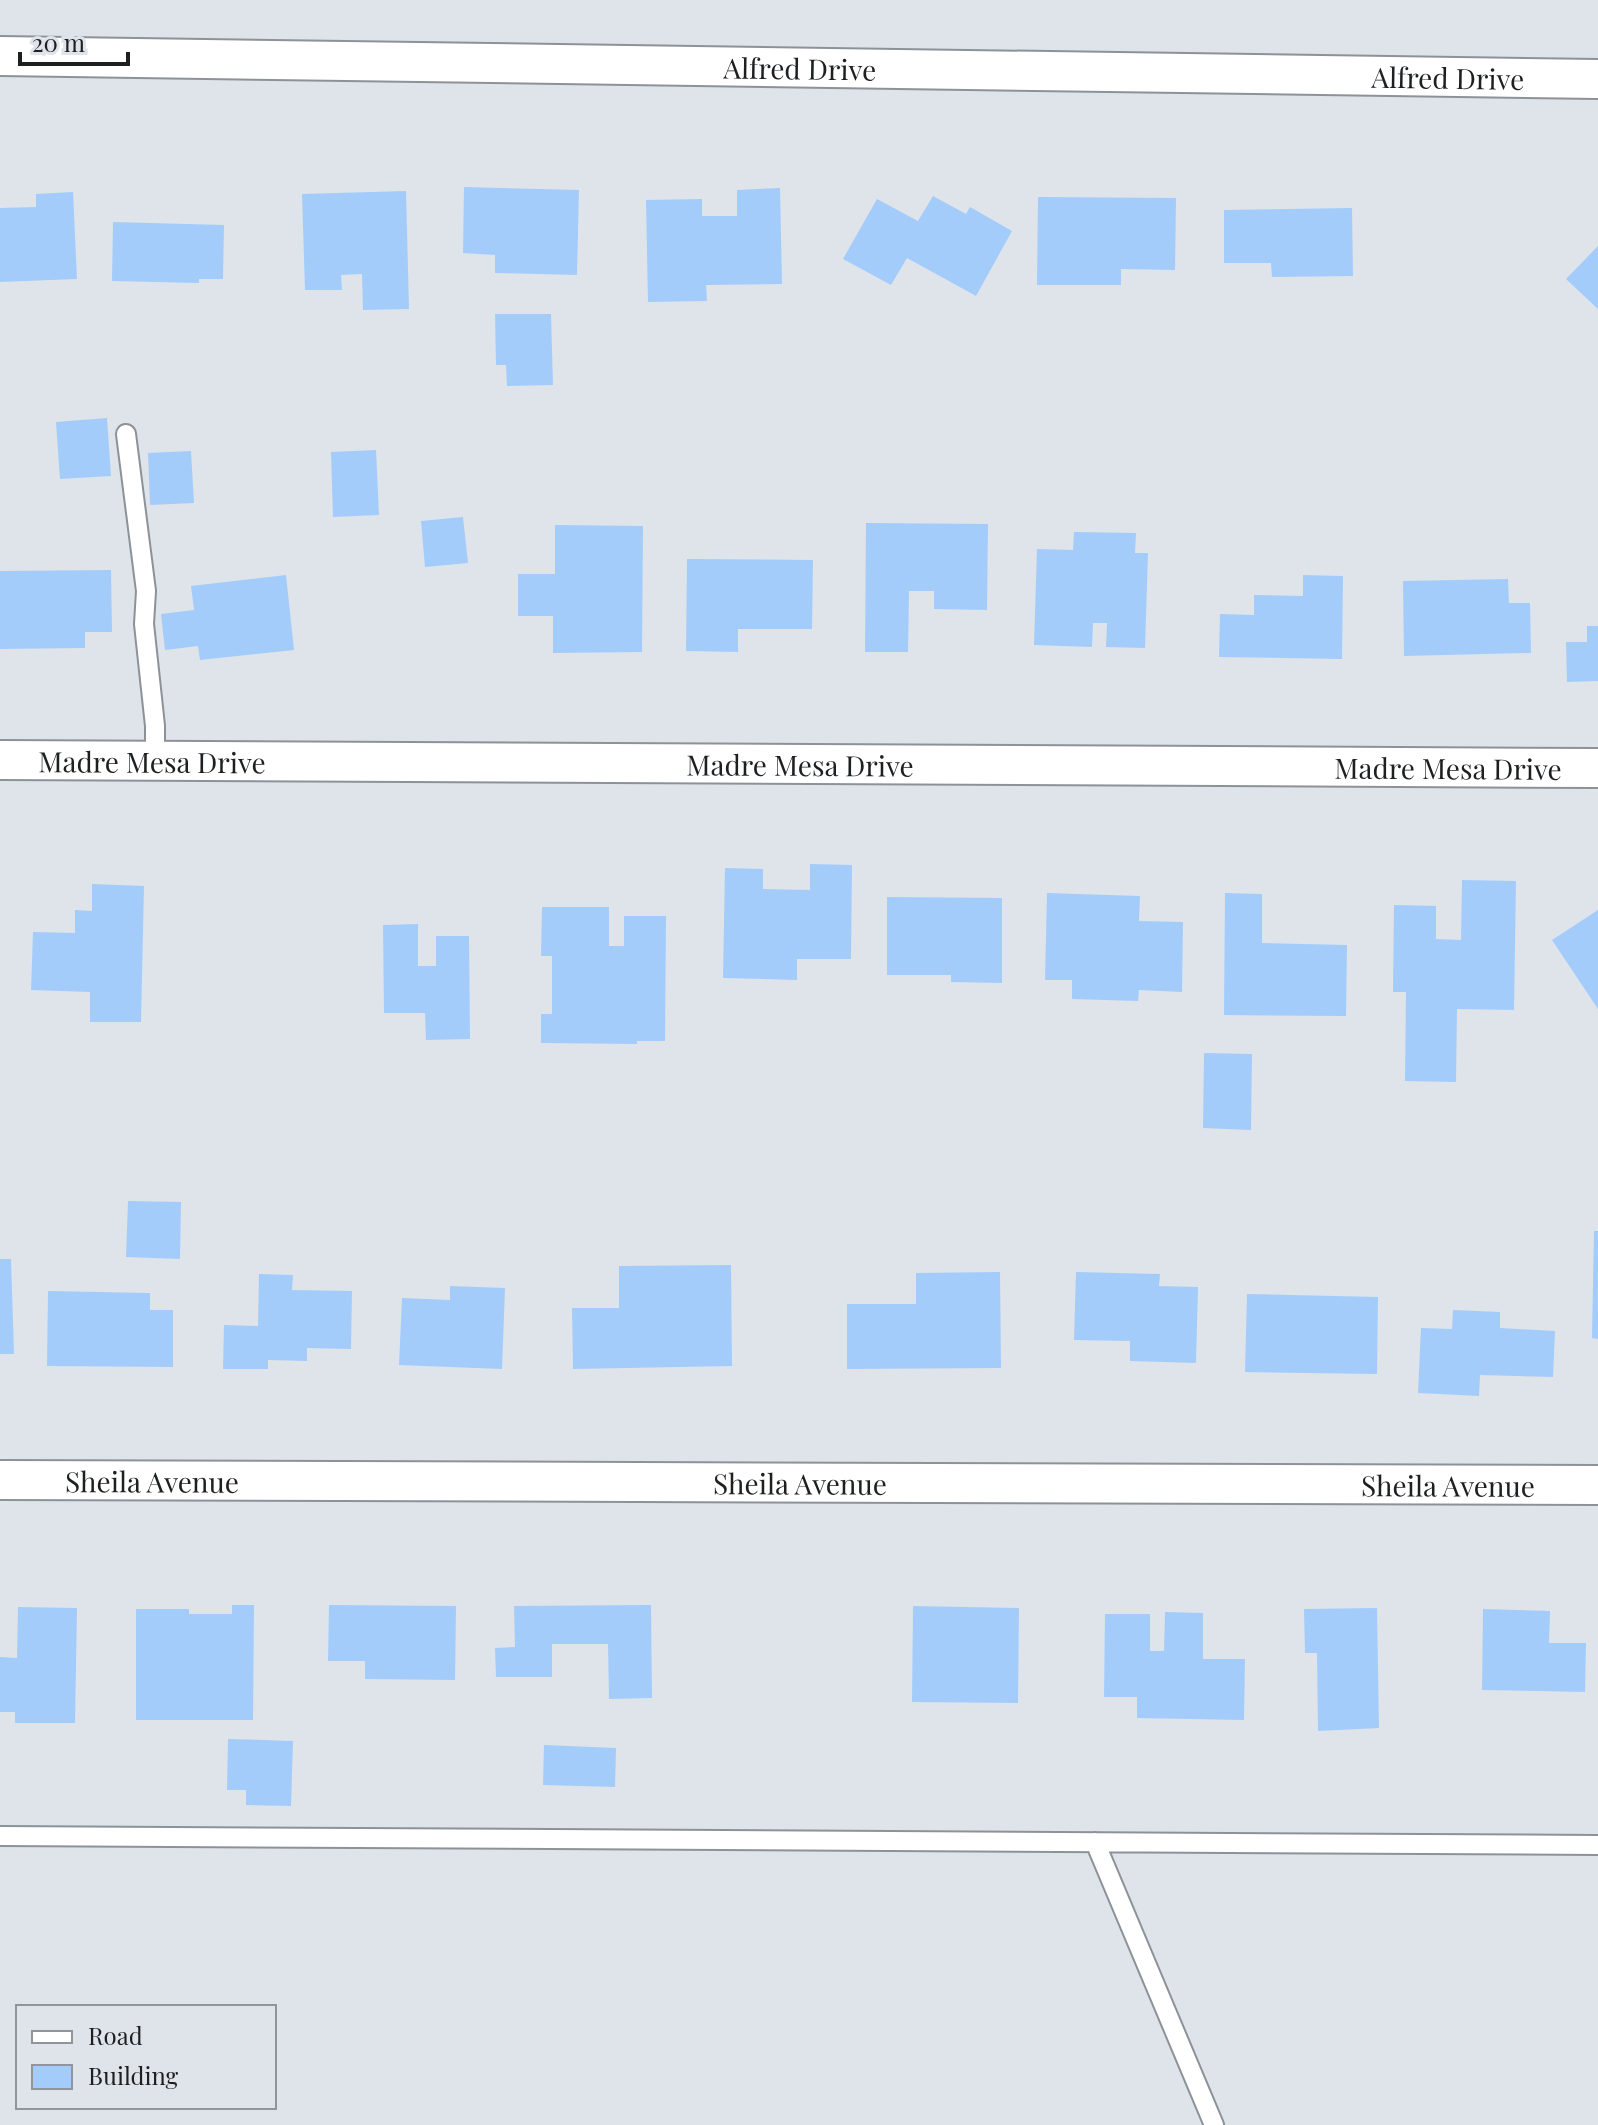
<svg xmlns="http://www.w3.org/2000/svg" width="1598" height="2125" font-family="'Playfair Display',serif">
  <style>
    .building { fill: #a3ccfb }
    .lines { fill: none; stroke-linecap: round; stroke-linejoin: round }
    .service-casing { stroke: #8c9298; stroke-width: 22 }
    .minor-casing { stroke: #8c9298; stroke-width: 42 }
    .service { stroke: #fff; stroke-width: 18 }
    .minor { stroke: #fff; stroke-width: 38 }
    .labels { text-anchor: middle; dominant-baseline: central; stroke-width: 7; stroke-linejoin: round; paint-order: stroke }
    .street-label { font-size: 28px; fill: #1d1f21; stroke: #dee4ea }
  </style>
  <rect width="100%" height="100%" fill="#dee4ea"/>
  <path class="building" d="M464,187L579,190L577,275L495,273V255L463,253Z
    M780,188L782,284L706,285L707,301L648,302L646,200L702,199V216H737V190Z
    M406,191L409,309L363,310L362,274L341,275L342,290H305L302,194Z
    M73,192L77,279L0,282V208L36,207V194Z
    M933,196L966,214L970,207L1012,231L976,296L907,258L891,285L843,259L877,199L918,221Z
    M1038,197L1176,198L1175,270L1121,269V285H1037Z
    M1352,208L1353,276L1272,277L1271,263H1224V210Z
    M113,222L224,225L223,279H199V283L112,281Z
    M1598,246V309L1566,279Z
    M495,314H551L553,385L507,386L506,365H496Z
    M107,418L111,476L60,479L56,422Z
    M376,450L379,515L333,517L331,452Z
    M191,451L194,503L150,505L148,453Z
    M463,517L468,563L425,567L421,521Z
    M866,523L988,524L987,610L934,609V591H909L908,652H865Z
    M555,525L643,526L642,652L553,653V616H518V574H555Z
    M1074,532L1136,533L1135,553H1148L1145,648L1106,647L1107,623H1093L1092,647L1034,645L1037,549L1073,550Z
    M687,559L813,560L812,629H738V652L686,651Z
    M111,570L112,632H85V648L0,649V571Z
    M286,575L294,650L200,660L198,646L165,650L161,614L194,610L191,586Z
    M1303,575L1343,576L1342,659L1219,657L1220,614L1254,615V595L1303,596Z
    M1508,579L1509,603H1530L1531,653L1404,656L1403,581Z
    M1587,626H1598V681L1567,682L1566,642H1587Z
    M810,864L852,865L851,959H797V980L723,978L725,868L763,869V889L810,890Z
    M1462,880L1516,881L1514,1010L1457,1009L1456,1082L1405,1081L1406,992H1393L1394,905L1436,906V939L1461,940Z
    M92,884L144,886L141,1022H90V992L31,990L33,932L75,933V910L92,911Z
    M1047,893L1140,896L1139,921L1183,922L1182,992L1139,990L1138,1001L1072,999V980H1045Z
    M1225,893L1262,894V943L1347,945L1346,1016L1224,1015Z
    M887,897L1002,898V983L951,982V975H887Z
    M542,907H609V946H624V916H666L665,1041H637V1044L541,1043V1014H552V956H541Z
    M1598,910V1009L1552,940Z
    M418,924V966H436V936H469L470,1039L426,1040L425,1013H384L383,925Z
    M1204,1053L1252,1054L1251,1130L1203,1128Z
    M128,1201L181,1202L180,1259L126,1257Z
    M1594,1231H1598V1339L1592,1338Z
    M0,1259H11L14,1354H0Z
    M731,1265L732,1366L573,1369L572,1308H619V1266Z
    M1000,1272L1001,1368L847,1369V1304H916V1273Z
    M1076,1272L1160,1274L1159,1286L1198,1287L1196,1363L1130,1361V1341L1074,1340Z
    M259,1274L293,1275L292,1290L352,1291L351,1349L307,1348V1361L268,1360V1369H223L224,1325L258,1326Z
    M450,1286L505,1288L502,1369L399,1365L402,1298L450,1300Z
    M48,1291L150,1293V1310H173V1367L47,1366Z
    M1247,1294L1378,1297L1377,1374L1245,1372Z
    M1453,1310L1500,1312V1328L1555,1331L1553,1377L1480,1375L1479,1396L1418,1393L1421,1328L1452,1329Z
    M232,1605H254L253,1720H136V1609H189V1614H232Z
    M329,1605L456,1606L455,1680L365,1679V1661H328Z
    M651,1605L652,1698L609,1699L608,1644H552V1677H496L495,1648L515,1647L514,1606Z
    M913,1606L1019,1608L1018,1703L912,1702Z
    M18,1607L77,1608L75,1723H15V1712H0V1657L17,1658Z
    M1377,1608L1379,1728L1318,1731L1317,1653H1305L1304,1609Z
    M1483,1609L1550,1611L1549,1643H1586L1585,1692L1482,1690Z
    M1165,1612L1203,1613V1659H1245L1244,1720L1137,1718V1697H1104L1105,1614H1150V1651H1164Z
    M228,1739L293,1741L291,1806L246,1805V1790H227Z
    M544,1745L616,1748L615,1787L543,1785Z"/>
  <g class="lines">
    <defs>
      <path id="service" d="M126,434L146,591L144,624L155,726V760
        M0,1836L1598,1845
        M1095,1842L1214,2125"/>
      <g id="minor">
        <path id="s1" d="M0,56L1598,79"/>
        <path id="s2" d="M0,760L1598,768"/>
        <path id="s3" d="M0,1480L1598,1485"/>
      </g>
    </defs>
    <use href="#service" class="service-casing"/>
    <use href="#minor" class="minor-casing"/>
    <use href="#service" class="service"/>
    <use href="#minor" class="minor"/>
  </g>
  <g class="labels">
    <g class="street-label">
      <text stroke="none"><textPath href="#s1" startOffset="800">Alfred Drive</textPath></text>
      <text stroke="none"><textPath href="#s1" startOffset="1448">Alfred Drive</textPath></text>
      <text stroke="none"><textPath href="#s2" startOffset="152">Madre Mesa Drive</textPath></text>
      <text stroke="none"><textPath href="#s2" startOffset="800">Madre Mesa Drive</textPath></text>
      <text stroke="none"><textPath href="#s2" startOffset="1448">Madre Mesa Drive</textPath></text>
      <text stroke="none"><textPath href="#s3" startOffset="152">Sheila Avenue</textPath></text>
      <text stroke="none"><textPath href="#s3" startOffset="800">Sheila Avenue</textPath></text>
      <text stroke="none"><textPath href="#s3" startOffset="1448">Sheila Avenue</textPath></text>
    </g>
  </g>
  <rect x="16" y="2005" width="260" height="104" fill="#dee4ea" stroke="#91959a" stroke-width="2"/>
  <rect x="32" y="2031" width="40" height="12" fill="#ffffff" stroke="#91959a" stroke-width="2"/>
  <text x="88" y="2045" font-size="24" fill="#1d1f21">Road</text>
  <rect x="32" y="2065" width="40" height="24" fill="#a3ccfb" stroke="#91959a" stroke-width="2"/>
  <text x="88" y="2085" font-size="24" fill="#1d1f21">Building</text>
  <path d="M20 52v12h108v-12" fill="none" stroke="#1d1f21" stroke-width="4"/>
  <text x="32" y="52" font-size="24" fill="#1d1f21" stroke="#dee4ea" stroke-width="6" paint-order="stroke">20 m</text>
</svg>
